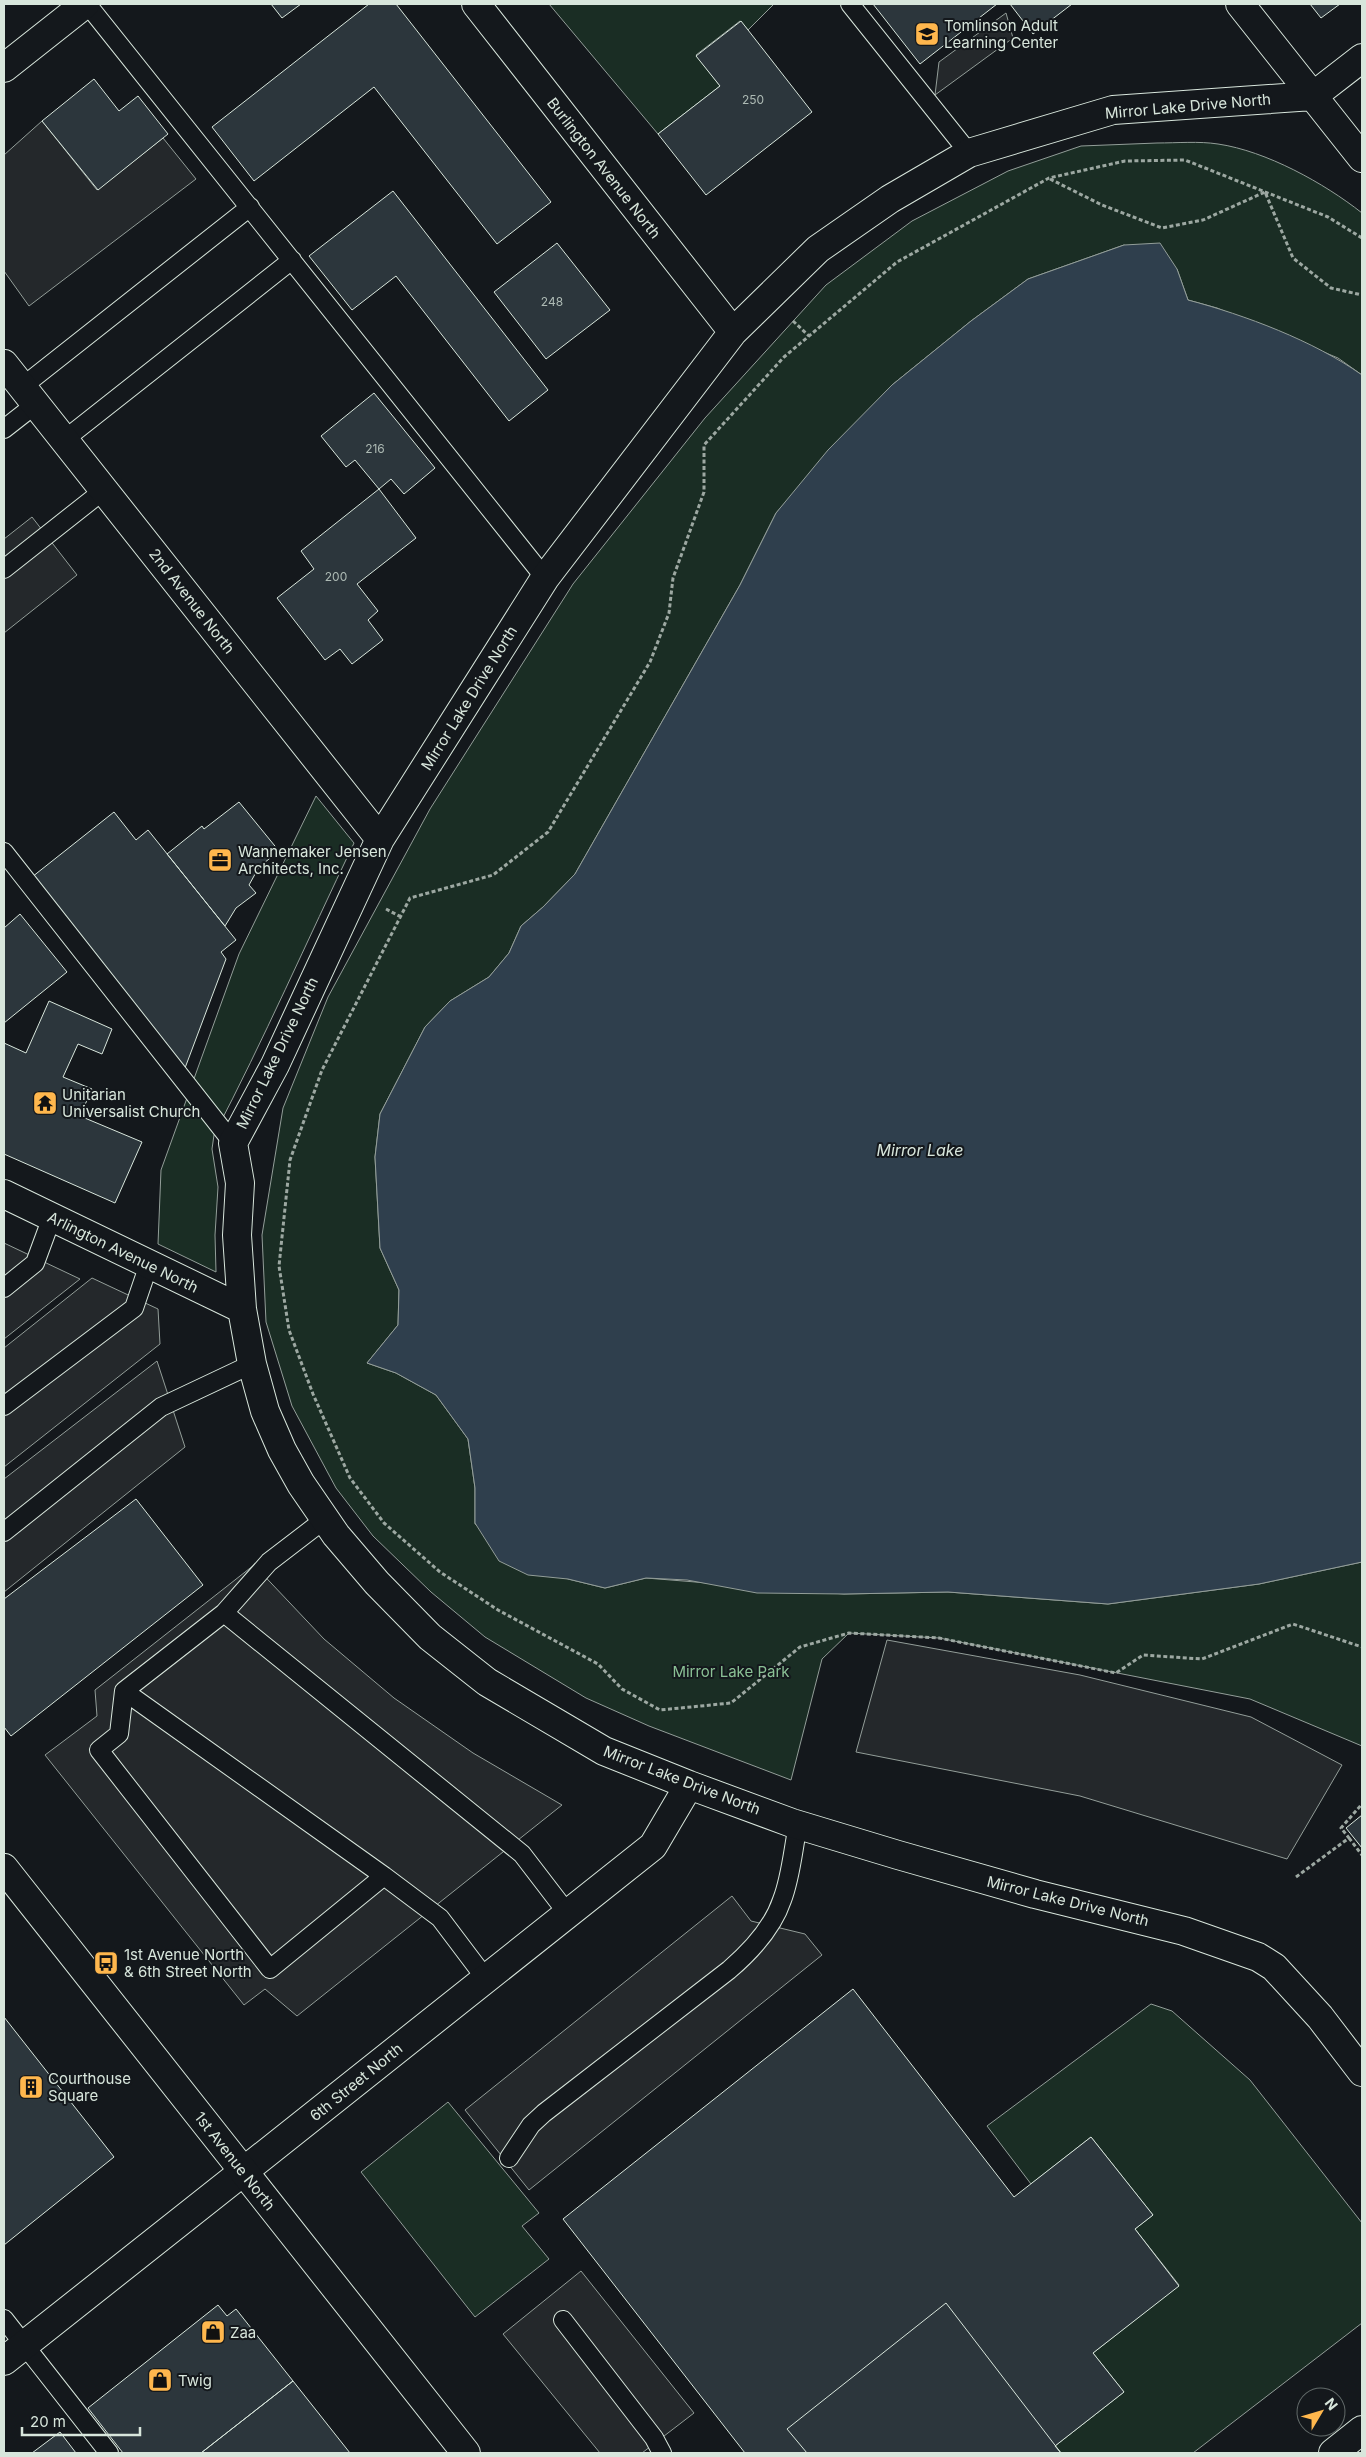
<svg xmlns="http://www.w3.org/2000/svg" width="1366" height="2457" font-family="Inter,sans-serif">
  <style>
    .green { fill: #1a2d24; stroke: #939e99 }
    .parking { fill: #24282b; stroke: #939e99 }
    .water { fill: #2f3f4d; stroke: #939e99 }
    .building { fill: #2c363c; stroke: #d8e6dc }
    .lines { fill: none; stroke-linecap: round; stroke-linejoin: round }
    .lane-casing { stroke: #d8e6dc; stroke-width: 20 }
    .street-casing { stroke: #d8e6dc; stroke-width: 30 }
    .secondary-casing { stroke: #d8e6dc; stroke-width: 30 }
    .primary-casing { stroke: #d8e6dc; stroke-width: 30 }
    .path { stroke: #9da8a2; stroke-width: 3; stroke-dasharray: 4 2.5; stroke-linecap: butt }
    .lane { stroke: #14181c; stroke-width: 18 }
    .street { stroke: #14181c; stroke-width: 28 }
    .secondary { stroke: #14181c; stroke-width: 28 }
    .primary { stroke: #14181c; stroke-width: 28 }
    .labels { text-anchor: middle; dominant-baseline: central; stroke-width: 4; stroke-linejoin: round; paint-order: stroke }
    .number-label { font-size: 12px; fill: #adbab4 }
    .poi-label { font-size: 15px; fill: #d8e6dc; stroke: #14181c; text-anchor: start }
    .street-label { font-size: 15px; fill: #d8e6dc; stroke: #14181c }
    .park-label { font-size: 15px; fill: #8ac095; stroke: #14181c }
    .water-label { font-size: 16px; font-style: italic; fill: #d8e6dc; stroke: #14181c }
  </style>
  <rect width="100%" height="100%" fill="#14181c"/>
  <path class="green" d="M549,4H774L748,30L740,21L696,55L720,86L658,134Z
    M1157,143C1177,143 1199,141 1218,144C1266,151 1324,183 1362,213V375L1338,358L1217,308L1188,300L1177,269L1124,245L1028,279L971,321L892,385L776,513L740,585L575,874L543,907L521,926L509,953L489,977L450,1001L425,1027L380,1114L375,1157L380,1248L399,1290L398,1325L367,1363L396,1373L436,1395L468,1439L475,1488V1524L568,1579L605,1588L646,1578L844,1594L948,1592L1108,1604L1259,1584L1362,1562V1746L1250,1699L939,1638L849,1633L822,1659L791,1780L649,1726L586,1698L485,1637L431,1592L373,1536L336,1488L292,1406L266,1322L262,1235L283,1108L328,997L430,809L573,584L705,418L826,285L912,221L1008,171L1081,146Z
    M316,796L354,843C307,941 264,1039 214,1135L212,1149L218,1187L215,1235L216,1272L158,1244L161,1170L239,954Z
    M1151,2004L1172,2011L1250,2080L1362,2223V2323L1193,2453H1061L1055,2446L1124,2392L1093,2353L1179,2285L1135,2229L1153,2215L1091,2137L1031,2184L987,2126Z
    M448,2102L539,2213L522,2226L549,2259L475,2317L361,2172Z"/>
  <path class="parking" d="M1006,13L1013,38L935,95L939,62Z
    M42,121L97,190L163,138L196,179L29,306L4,271V155Z
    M32,517L77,575L4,633V539Z
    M4,1243L80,1279L4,1339Z
    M92,1278L158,1309L160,1344L4,1467V1348Z
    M157,1361L185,1447L4,1592V1479Z
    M254,1565L324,1639L394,1698L473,1753L562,1805L297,2016L265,1989L244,2005L45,1755L97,1716L95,1690Z
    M887,1640L1080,1675L1251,1717L1342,1765L1287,1859L1080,1796L856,1752Z
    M732,1896L751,1921L805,1934L822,1955L529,2190L465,2110Z
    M581,2271L694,2413L642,2453H600L503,2334Z"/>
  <path class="water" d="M1160,243L1177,269L1188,300C1245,315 1314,341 1362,375V1562L1259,1584L1108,1604L948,1592L844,1594L757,1593L687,1580L646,1578L605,1588L568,1579L528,1575L499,1561L475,1523V1488L468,1439L436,1395L396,1373L367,1363L398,1325L399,1290L380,1248L375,1157L380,1114L425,1027L450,1001L489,977L509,953L521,926L543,907L575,874L740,585L776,513L828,450L892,385L971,321L1028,279L1124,245Z"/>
  <path class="building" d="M271,4H301L282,18Z
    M369,4H396L551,202L497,244L374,87L254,181L212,127Z
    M873,4H997L920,64Z
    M1010,4H1072L1033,34Z
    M1310,4H1340L1321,18Z
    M741,21L812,112L706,195L658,134L720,86L696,56Z
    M94,79L119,111L138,96L168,134L98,190L42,121Z
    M393,191L548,390L509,421L396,276L352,310L309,256Z
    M557,243L610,310L546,359L494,292Z
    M374,393L435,468L404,494L391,479L379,489L355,460L346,467L321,436Z
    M379,489L416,538L357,584L378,611L368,620L383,640L352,664L340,649L325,660L277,598L314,569L301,551Z
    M239,802L279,851L259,867L249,885L256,893L236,908L225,926L167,854L202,826L204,829Z
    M114,812L136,840L148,830L236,940L221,952L226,959L185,1068L32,877Z
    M20,914L67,972L4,1023V928Z
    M49,1001L112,1029L102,1054L78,1044L63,1077L92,1089L80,1116L142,1142L115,1203L4,1154V1043L26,1053Z
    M136,1499L203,1585L11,1736L4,1727V1599Z
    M1362,1815V1848L1346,1828Z
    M853,1989L1014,2197L1091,2137L1153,2215L1135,2229L1179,2286L1093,2353L1124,2392L1055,2446L1061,2453H745L563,2219Z
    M4,2017L114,2157L4,2245Z
    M946,2303L1061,2453H807L787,2429Z
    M218,2305L227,2316L236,2309L293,2381L201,2453H123L88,2408Z
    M293,2381L350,2453H201Z
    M60,2432L76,2453H32Z"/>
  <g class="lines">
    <defs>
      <path id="lane" d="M87,4L545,578
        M850,4L969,153
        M22,387L250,207
        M4,429L36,404
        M64,440L292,260
        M4,569L104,490
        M4,852L233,1143
        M4,1288L35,1263L52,1217
        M4,1406L134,1308L149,1264
        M4,1532L161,1407L252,1364
        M224,1613L269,1562L325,1519
        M124,1691L384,1876
        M486,1979L440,1918L384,1876L270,1969L99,1750L119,1734L124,1691L224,1613L522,1854L568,1914
        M509,2158L531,2125L544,2113L729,1970C750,1952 773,1927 782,1900C791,1877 793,1849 798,1825
        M4,2319L109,2453
        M563,2320L654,2438L662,2453"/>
      <path id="street" d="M476,4L733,332
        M1240,4L1362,158
        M1313,96L1113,110L969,153L890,199L818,249L733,332L545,578L380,839L275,1065L233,1143L240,1183L237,1235L242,1309L252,1364L265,1411L282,1450L301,1484L336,1535L377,1583L430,1637L487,1682L604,1751L689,1785L792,1823L898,1855L1035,1894L1184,1931L1258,1957L1274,1967L1320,2017L1362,2072
        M1313,96L1362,58
        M4,364L380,839
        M4,1194L242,1309
        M244,2171L653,1846L689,1785
        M1333,2453L1362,2430"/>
      <path id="secondary" d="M4,68L85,4
        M4,2361L244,2171"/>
      <path id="primary" d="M4,1868L466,2453"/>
    </defs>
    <use href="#lane" class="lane-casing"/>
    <use href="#street" class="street-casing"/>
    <use href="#secondary" class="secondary-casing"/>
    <use href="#primary" class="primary-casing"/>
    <path class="path" d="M1050,179L1102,205L1162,228L1203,220L1265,192L1293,258L1331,288L1362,295
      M1362,238L1328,217L1185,160L1125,161L1049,178L897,262L784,357L704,445V492L673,578L669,613L650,662L548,832L493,875L410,898L322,1070L290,1160L279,1266L289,1330L313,1394L350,1478L384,1523L440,1572L498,1610L598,1664L622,1689L660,1710L731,1703L800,1647L849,1633L939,1638L1116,1673L1143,1655L1202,1659L1293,1624L1362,1647
      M793,321L809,336
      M386,909L401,917
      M1349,1838L1362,1855
      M1296,1877L1349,1838L1341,1828L1362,1804"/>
    <use href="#lane" class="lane"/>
    <use href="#street" class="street"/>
    <use href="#secondary" class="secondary"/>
    <use href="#primary" class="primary"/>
  </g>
  <defs>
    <symbol id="school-square" viewBox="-11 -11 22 22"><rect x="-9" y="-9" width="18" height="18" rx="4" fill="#ffb74d" stroke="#14181c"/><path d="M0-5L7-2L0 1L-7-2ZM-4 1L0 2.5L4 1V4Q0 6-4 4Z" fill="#111"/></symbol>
    <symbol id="office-square" viewBox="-11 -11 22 22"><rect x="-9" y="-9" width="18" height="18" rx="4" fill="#ffb74d" stroke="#14181c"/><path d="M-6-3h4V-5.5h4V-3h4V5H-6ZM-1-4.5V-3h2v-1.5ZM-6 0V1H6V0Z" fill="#111"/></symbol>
    <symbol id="temple-square" viewBox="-11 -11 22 22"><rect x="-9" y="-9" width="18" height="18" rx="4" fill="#ffb74d" stroke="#14181c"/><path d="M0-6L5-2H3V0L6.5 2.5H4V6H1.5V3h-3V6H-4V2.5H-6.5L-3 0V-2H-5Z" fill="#111"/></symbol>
    <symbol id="bus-square" viewBox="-11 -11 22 22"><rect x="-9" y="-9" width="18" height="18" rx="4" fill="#ffb74d" stroke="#14181c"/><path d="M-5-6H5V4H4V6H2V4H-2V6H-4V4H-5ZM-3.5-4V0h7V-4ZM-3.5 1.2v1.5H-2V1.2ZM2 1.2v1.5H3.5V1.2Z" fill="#111"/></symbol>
    <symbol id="building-square" viewBox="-11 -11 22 22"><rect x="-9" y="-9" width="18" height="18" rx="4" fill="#ffb74d" stroke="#14181c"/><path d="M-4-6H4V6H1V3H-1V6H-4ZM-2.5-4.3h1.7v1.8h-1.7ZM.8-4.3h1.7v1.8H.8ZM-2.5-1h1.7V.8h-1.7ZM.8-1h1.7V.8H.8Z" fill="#111"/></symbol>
    <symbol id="shop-square" viewBox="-11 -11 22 22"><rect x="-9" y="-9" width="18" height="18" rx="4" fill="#ffb74d" stroke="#14181c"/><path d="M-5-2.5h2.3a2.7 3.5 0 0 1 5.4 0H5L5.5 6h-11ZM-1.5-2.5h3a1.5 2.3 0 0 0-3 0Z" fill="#111"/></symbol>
  </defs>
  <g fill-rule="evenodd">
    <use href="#school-square" x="913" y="20" width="28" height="28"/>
    <use href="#office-square" x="206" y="846" width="28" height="28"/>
    <use href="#temple-square" x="31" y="1089" width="28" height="28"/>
    <use href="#bus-square" x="92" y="1949" width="28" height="28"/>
    <use href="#building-square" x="17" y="2073" width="28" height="28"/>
    <use href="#shop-square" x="199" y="2318" width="28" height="28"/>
    <use href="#shop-square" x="146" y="2366" width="28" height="28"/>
  </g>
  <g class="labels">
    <g class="number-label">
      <text x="753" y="99">250</text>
      <text x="552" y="301">248</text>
      <text x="375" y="448">216</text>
      <text x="336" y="576">200</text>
    </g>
    <g class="poi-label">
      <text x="944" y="25">Tomlinson Adult<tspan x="944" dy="17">Learning Center</tspan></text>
      <text x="238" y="851">Wannemaker Jensen<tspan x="238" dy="17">Architects, Inc.</tspan></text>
      <text x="62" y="1094">Unitarian<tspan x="62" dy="17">Universalist Church</tspan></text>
      <text x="124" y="1954">1st Avenue North<tspan x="124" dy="17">&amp; 6th Street North</tspan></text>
      <text x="48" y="2078">Courthouse<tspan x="48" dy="17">Square</tspan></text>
      <text x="230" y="2332">Zaa</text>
      <text x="178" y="2380">Twig</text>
    </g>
    <g class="street-label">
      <text transform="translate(1188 106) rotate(-5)">Mirror Lake Drive North</text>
      <text transform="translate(604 168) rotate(52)">Burlington Avenue North</text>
      <text transform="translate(192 601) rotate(52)">2nd Avenue North</text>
      <text transform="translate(469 698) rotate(-58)">Mirror Lake Drive North</text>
      <text transform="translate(277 1053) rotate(-64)">Mirror Lake Drive North</text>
      <text transform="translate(123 1252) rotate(26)">Arlington Avenue North</text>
      <text transform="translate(682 1780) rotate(21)">Mirror Lake Drive North</text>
      <text transform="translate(1068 1901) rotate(14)">Mirror Lake Drive North</text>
      <text transform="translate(356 2082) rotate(-39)">6th Street North</text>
      <text transform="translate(235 2161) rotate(52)">1st Avenue North</text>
    </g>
    <g class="park-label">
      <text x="731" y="1671">Mirror Lake Park</text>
    </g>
    <g class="water-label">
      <text x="920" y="1150">Mirror Lake</text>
    </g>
  </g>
  <rect width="1366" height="2457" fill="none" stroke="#d8e6dc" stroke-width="10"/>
  <g transform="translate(1321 2412) rotate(52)"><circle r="24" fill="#14181c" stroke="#626a69"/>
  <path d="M0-4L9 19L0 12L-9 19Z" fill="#ffb74d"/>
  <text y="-8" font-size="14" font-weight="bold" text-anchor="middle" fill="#d8e6dc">N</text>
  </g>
  <path d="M22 2427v8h118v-8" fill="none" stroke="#d8e6dc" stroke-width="2.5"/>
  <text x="30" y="2427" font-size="15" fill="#d8e6dc" stroke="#14181c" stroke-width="4" paint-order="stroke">20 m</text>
</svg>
